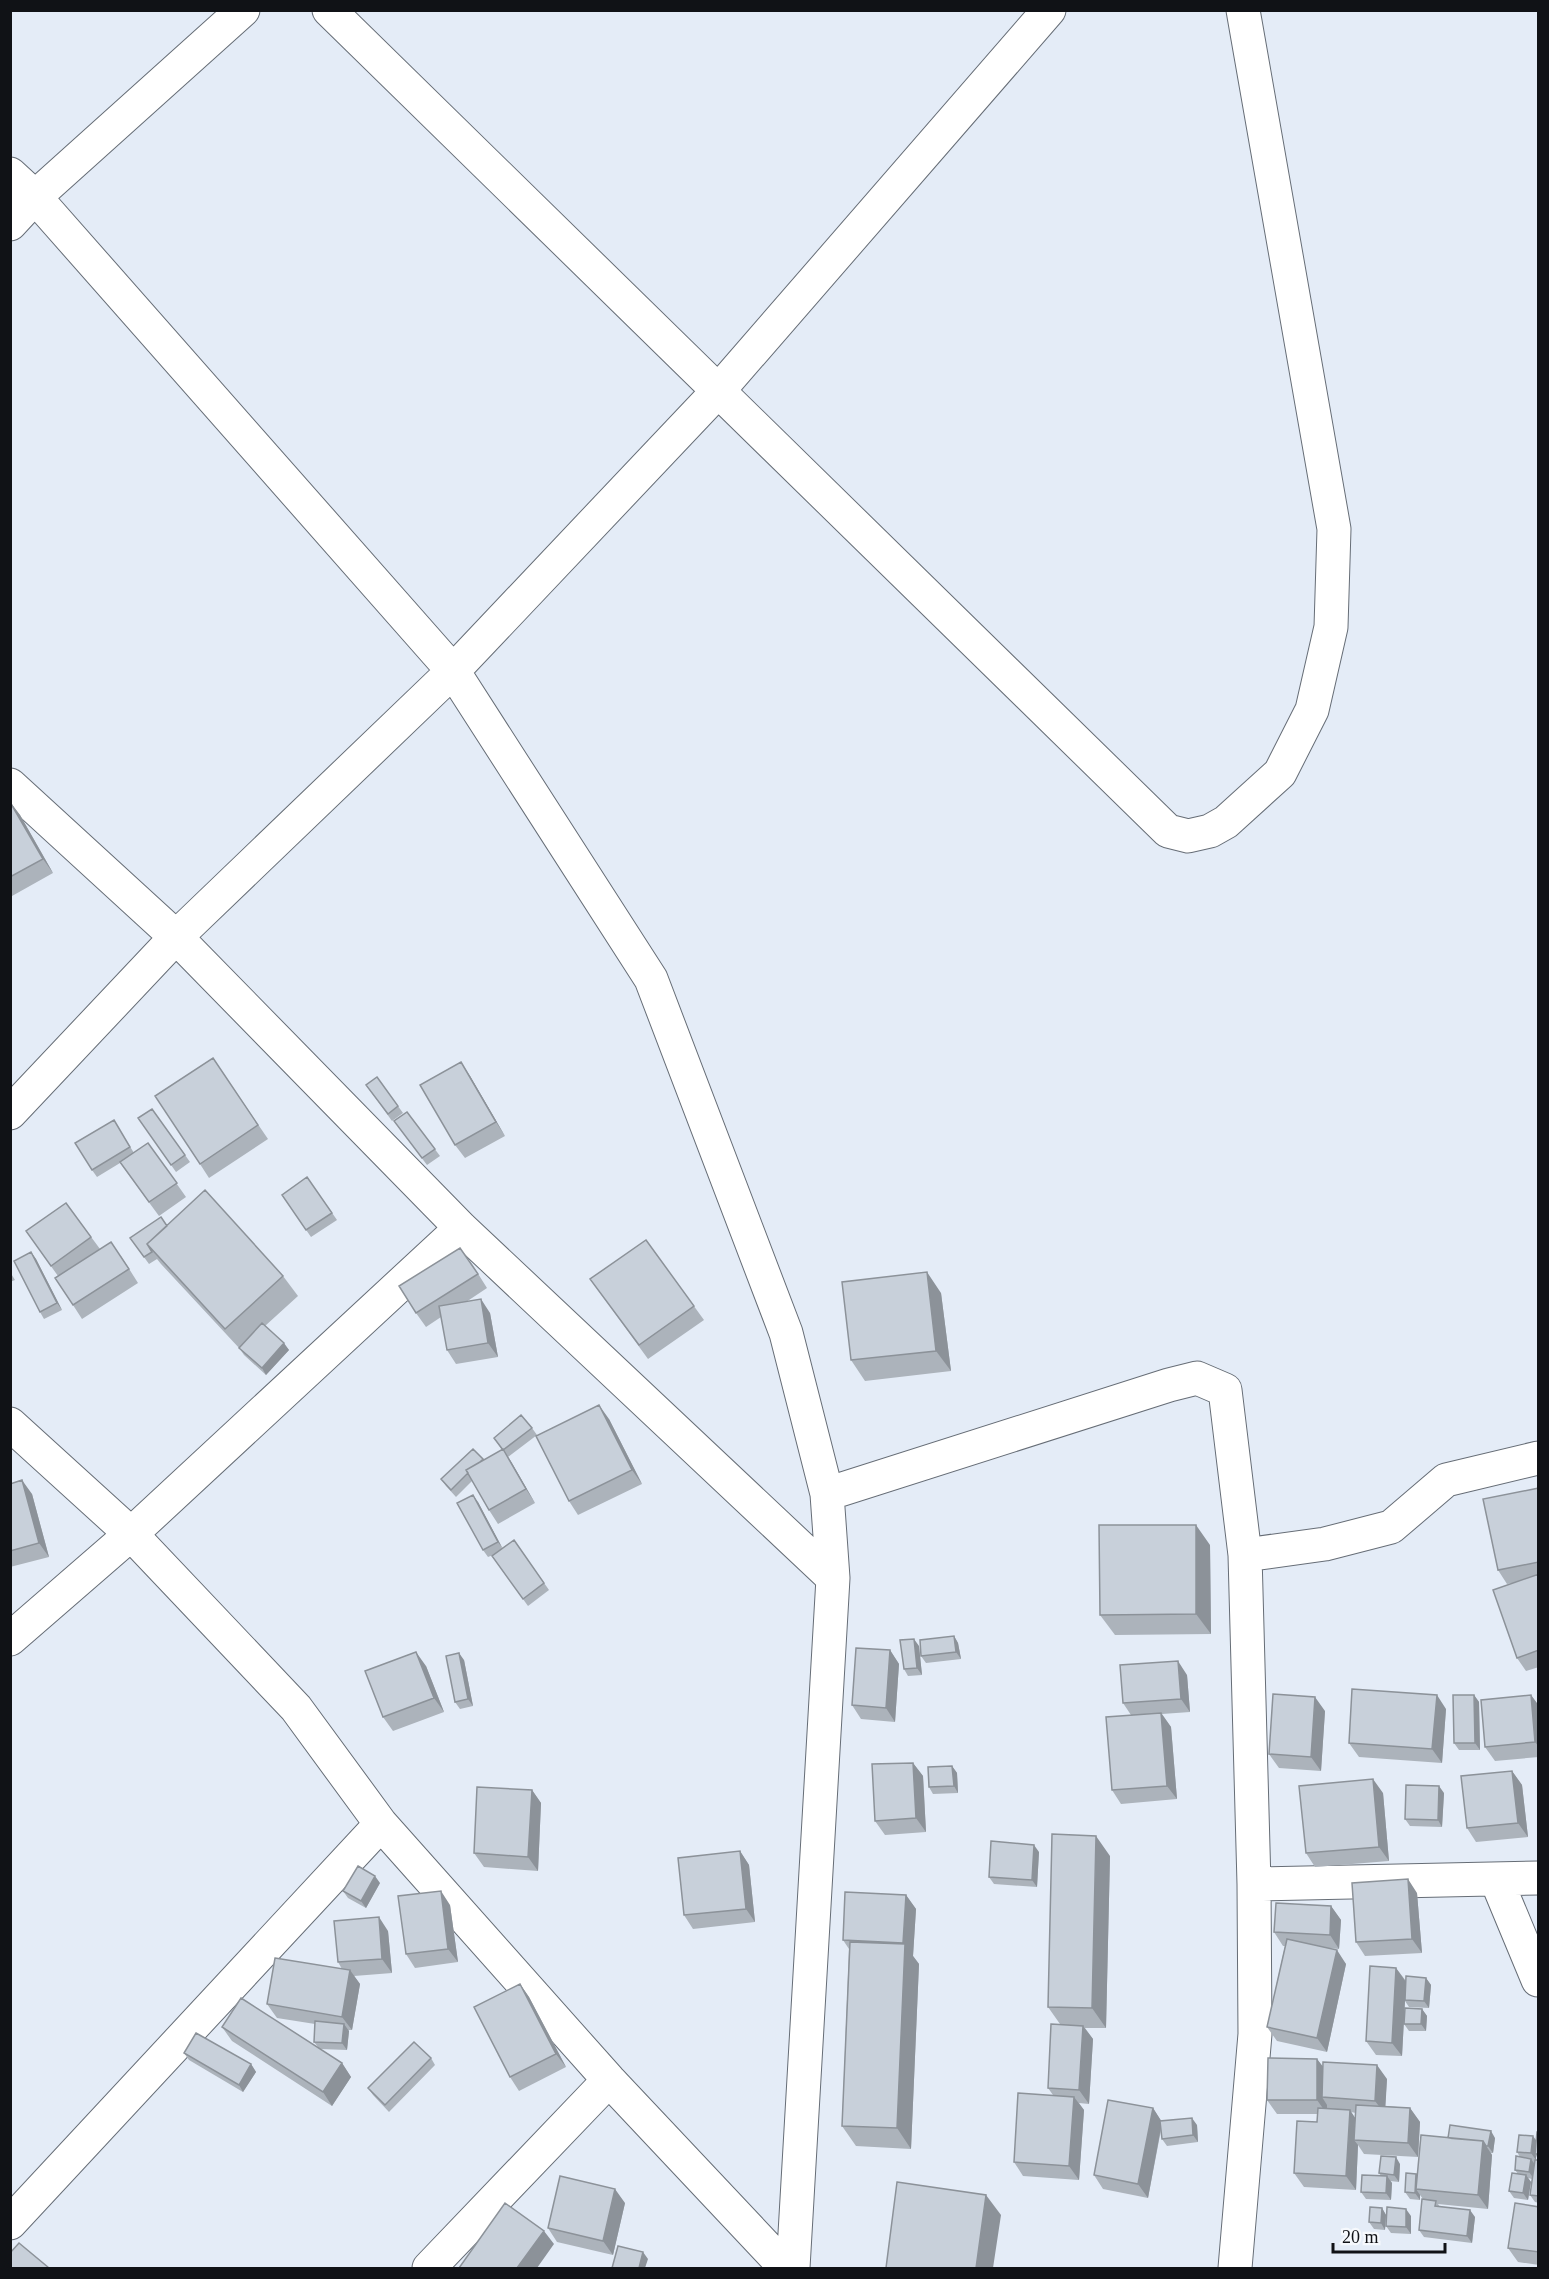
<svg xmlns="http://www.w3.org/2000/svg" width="1549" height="2279" font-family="'Times New Roman',serif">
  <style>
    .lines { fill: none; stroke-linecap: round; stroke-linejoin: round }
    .street-casing { stroke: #666d76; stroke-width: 35 }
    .street { stroke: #fff; stroke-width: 33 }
    .wall { fill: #acb3bb; fill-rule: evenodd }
    .shaded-wall { fill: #8c9299 }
    .building { fill: #c8d0da; stroke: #8c9299; stroke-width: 1.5 }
  </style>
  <rect width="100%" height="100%" fill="#e4ecf7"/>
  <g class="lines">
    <defs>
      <path id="street" d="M329,10L1168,831L1188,836L1210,831L1226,822L1280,773L1312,710L1331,627L1334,529L1243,10
        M10,174L35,197L453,671L651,979L786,1333L827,1494L833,1578L793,2268
        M10,224L35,197L243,10
        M10,785L176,937L461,1228L833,1578
        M10,1113L176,937L453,671L719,390L1049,10
        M10,1424L131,1534L296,1708L381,1824L609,2080L786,2268
        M827,1494L1169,1385L1197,1378L1225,1390L1245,1555L1254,1884L1255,2034L1235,2268
        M1245,1555L1325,1544L1391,1527L1446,1480L1538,1458
        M10,1639L131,1534L461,1228
        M1496,1879L1538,1980
        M1254,1884L1538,1878
        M10,2223L381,1824
        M429,2268L609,2080"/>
    </defs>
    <use href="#street" class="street-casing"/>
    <use href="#street" class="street"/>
  </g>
  <path class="wall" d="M10,802L20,815L53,873L12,896L10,893Z
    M213,1058L268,1139L209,1178L200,1164Z
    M470,1076L505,1136L465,1158L455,1145Z
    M377,1077L403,1113L392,1121L366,1085Z
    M152,1109L190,1162L176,1172L138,1118Z
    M407,1112L440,1156L427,1165L394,1121Z
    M118,1127L134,1153L148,1143L186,1197L159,1216L120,1163L97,1177L92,1170Z
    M307,1177L337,1220L311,1237L282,1195Z
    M66,1203L100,1249L121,1256L138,1283L82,1319L73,1305L58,1276L26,1231Z
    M167,1226L283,1276L298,1296L265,1326L289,1350L266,1375L244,1355L240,1349L161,1264L157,1259L149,1264L130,1238Z
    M646,1240L704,1320L648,1359L590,1279Z
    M31,1252L36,1259L62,1310L44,1319L40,1312Z
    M470,1261L487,1288L466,1302L490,1313L498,1357L456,1364L447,1350L441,1317L426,1327L416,1313Z
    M10,1272L15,1280L10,1282Z
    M941,1293L951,1371L865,1381L851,1360Z
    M609,1419L642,1484L578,1515L569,1501Z
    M532,1428L537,1435L508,1457L535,1503L498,1524L489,1510L472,1481L456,1497L446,1486L441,1479L483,1459L484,1460L502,1450L494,1438Z
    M10,1484L32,1494L49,1557L10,1567Z
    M1539,1488V1667L1526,1671L1517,1658L1513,1583L1507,1584L1498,1570Z
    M478,1502L502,1548L514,1540L549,1590L528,1606L492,1556L493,1555L488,1557L483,1550Z
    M1210,1545L1211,1634L1115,1635L1100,1615Z
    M954,1636L958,1643L961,1659L926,1663L921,1656Z
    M919,1646L922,1675L908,1676L904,1669Z
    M890,1650L899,1664L895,1722L861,1719L852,1705Z
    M464,1660L473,1706L460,1709L455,1702Z
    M426,1666L444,1712L393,1731L383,1717Z
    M1187,1675L1190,1712L1162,1714L1171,1727L1177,1799L1121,1804L1112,1790L1131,1715L1123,1703Z
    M1474,1695L1479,1702L1480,1750H1459L1454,1743Z
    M1531,1695L1539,1706V1757L1495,1761L1485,1747Z
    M1446,1709L1442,1763L1359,1757L1349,1743Z
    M1325,1711L1321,1771L1279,1768L1269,1754Z
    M913,1763L923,1776L926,1832L885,1835L875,1821Z
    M952,1766L957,1773L958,1793L933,1794L929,1787Z
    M1512,1771L1522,1785L1528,1837L1476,1842L1467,1828Z
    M532,1790L541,1803L538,1871L484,1867L474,1853Z
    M1383,1793L1389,1861L1315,1867L1306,1853Z
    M1444,1793L1442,1827L1410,1826L1405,1819Z
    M740,1851L749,1865L755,1922L693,1929L684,1915Z
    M1039,1852L1037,1887L994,1884L989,1877Z
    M1110,1856L1106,2028H1085L1093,2039L1089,2104L1079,2103L1084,2110L1079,2180L1023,2176L1014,2162L1053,2095L1048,2088L1060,2024L1048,2007Z
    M380,1883L366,1908L348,1898L343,1891Z
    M1417,1893L1422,1953L1365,1956L1356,1942Z
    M906,1895L916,1909L913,1956L919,1964L911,2149L856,2146L842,2126L849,1949L843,1940Z
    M450,1905L458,1962L415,1968L406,1954Z
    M1331,1906L1341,1920L1339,1949L1327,1948L1346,1964L1327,2052L1277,2041L1267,2027L1285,1946H1283L1274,1932Z
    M388,1931L392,1973L354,1976L360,1984L352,2030H348L349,2031L347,2050L320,2049L342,2063L351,2077L332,2106L232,2041L222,2027L318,2047L314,2042L315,2024L277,2018L267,2004L342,1969L338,1962Z
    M1396,1968L1406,1981L1426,1978L1431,1985L1429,2008L1409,2007L1405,2001L1402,2056L1376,2055L1366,2041Z
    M520,1984L529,1997L566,2067L519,2091L510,2077Z
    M1422,2009L1427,2016L1426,2031H1409L1404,2024Z
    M184,2053L251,2064L256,2072L243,2092L189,2060Z
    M431,2058L435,2065L389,2112L373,2095L368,2088Z
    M1317,2059L1323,2067L1387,2079L1385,2106L1410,2108L1420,2122L1418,2157L1364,2154L1358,2145L1356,2190L1304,2187L1294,2173L1317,2122L1318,2114H1277L1267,2100ZM1351,2112L1356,2113L1355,2118Z
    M1153,2108L1161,2121L1197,2125L1198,2142L1167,2146L1162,2139L1161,2130L1148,2198L1103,2189L1094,2175Z
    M1539,2132V2159L1536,2156V2160H1539V2203L1535,2202L1530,2195L1532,2179L1528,2178L1531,2182L1528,2200L1514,2198L1509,2191L1518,2174L1515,2170L1520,2157L1517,2152L1536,2141Z
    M1448,2138H1495L1493,2153H1491L1492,2155L1488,2209L1438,2204L1440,2207L1475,2217L1472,2243L1424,2237L1419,2230L1423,2199L1420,2195V2200L1410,2199L1405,2192L1416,2174L1417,2176Z
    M1400,2164L1399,2182L1390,2181L1392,2183L1391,2200L1366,2199L1361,2192L1381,2176L1379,2173Z
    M625,2203L613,2255L557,2242L548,2228Z
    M1539,2207V2265L1518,2262L1508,2248Z
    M1382,2208L1386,2215L1385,2230L1374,2229L1369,2222Z
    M1411,2216V2234L1391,2233L1386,2226Z"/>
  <path class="shaded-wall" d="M10,802L20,815L53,873L43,859Z
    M461,1062L470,1076L505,1136L496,1122Z
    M31,1252L36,1259L62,1310L57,1303Z
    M927,1272L941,1293L951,1371L936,1351Z
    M481,1299L490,1313L498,1357L488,1343Z
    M284,1343L289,1350L266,1375L262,1368Z
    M599,1405L609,1419L642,1484L632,1470Z
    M503,1449L512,1463L535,1503L526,1489Z
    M22,1480L32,1494L49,1557L39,1543Z
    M473,1495L478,1502L503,1549L498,1542Z
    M1196,1525L1210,1545L1211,1634L1196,1614Z
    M954,1636L958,1643L961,1659L956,1652Z
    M914,1639L919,1646L922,1675L917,1668Z
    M890,1650L899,1664L895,1722L886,1708Z
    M416,1652L426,1666L444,1712L434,1698Z
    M459,1653L464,1660L473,1706L468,1699Z
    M1178,1661L1187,1675L1190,1712L1181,1699Z
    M1437,1695L1446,1709L1442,1763L1432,1749Z
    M1474,1695L1479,1702L1480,1750L1475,1743Z
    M1531,1695L1539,1706V1747L1535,1742Z
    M1315,1697L1325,1711L1321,1771L1311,1757Z
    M1161,1713L1171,1727L1177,1799L1167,1786Z
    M913,1763L923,1776L926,1832L916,1818Z
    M952,1766L957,1773L958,1793L954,1786Z
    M1512,1771L1522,1785L1528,1837L1518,1823Z
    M1373,1779L1383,1793L1389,1861L1379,1847Z
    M1439,1786L1444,1793L1442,1827L1438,1820Z
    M532,1790L541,1803L538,1871L528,1857Z
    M1096,1836L1110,1856L1106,2028L1092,2008Z
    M1034,1845L1039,1852L1037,1887L1032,1880Z
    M740,1851L749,1865L755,1922L746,1909Z
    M375,1876L380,1883L366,1908L361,1901Z
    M1408,1879L1417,1893L1422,1953L1412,1939Z
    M441,1891L450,1905L458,1962L448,1949Z
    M906,1895L916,1909L913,1956L919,1964L911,2149L897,2128L903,1943Z
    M1331,1906L1341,1920L1339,1949L1330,1935Z
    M379,1917L388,1931L392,1973L382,1959Z
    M1337,1950L1346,1964L1327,2052L1317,2038Z
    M1396,1968L1406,1982L1402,2056L1392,2043Z
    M350,1970L360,1984L352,2030L342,2017Z
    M1426,1978L1431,1985L1429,2008L1424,2001Z
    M520,1984L529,1997L566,2067L556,2054Z
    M1422,2009L1427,2016L1426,2031L1421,2024Z
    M344,2024L349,2031L347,2050L342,2043Z
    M1083,2026L1093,2039L1089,2104L1079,2090Z
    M1317,2059L1327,2072L1322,2097L1327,2105V2114L1317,2100Z
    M342,2063L351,2077L332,2106L323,2092Z
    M251,2064L256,2072L243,2092L239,2085Z
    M1377,2065L1387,2079L1385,2114L1375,2101Z
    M1074,2097L1084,2110L1079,2180L1069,2166Z
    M1153,2108L1162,2122L1148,2198L1138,2184Z
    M1410,2108L1420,2122L1418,2157L1408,2143Z
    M1350,2110L1359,2124L1354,2140L1358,2145L1356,2190L1346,2176Z
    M1192,2118L1197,2125L1198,2142L1193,2135Z
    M1491,2131L1495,2138L1493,2153L1488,2146Z
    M1533,2136L1538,2143L1535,2154L1536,2156V2160L1531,2153Z
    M1483,2141L1492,2155L1488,2209L1478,2195Z
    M1396,2157L1400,2164L1399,2182L1394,2175Z
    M1531,2159L1536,2166L1534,2179L1529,2172Z
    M1416,2174L1421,2181L1416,2189L1420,2195V2200L1415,2193Z
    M1526,2175L1531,2182L1528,2200L1523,2193Z
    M1387,2176L1392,2183L1391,2200L1386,2193Z
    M615,2189L625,2203L613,2255L603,2241Z
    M986,2195L1001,2215L993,2268H976Z
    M1382,2208L1386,2215L1385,2230L1381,2223Z
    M1406,2209L1411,2216V2234L1406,2227Z
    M1470,2210L1475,2217L1472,2243L1467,2236Z
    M544,2231L554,2244L537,2268H517Z
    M643,2252L648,2259L645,2268H639Z"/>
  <path class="building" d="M10,802L43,859L10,877Z
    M213,1058L258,1125L200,1164L155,1096Z
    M461,1062L496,1122L455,1145L420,1085Z
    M377,1077L398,1106L388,1114L366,1085Z
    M152,1109L185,1155L171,1165L138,1118Z
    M407,1112L435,1149L422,1158L394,1121Z
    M114,1120L130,1147L92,1170L75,1143Z
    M148,1143L177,1183L149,1202L120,1162Z
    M307,1177L332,1213L306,1230L282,1195Z
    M205,1190L283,1276L225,1329L147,1244Z
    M66,1203L91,1237L51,1266L26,1231Z
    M161,1217L167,1226L147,1244L152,1252L144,1257L130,1238Z
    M646,1240L694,1306L639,1345L590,1279Z
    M111,1242L129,1269L73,1305L55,1278Z
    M460,1248L478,1274L416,1313L399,1286Z
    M31,1252L57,1303L40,1312L14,1261Z
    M927,1272L936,1351L851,1360L842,1282Z
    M481,1299L488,1343L447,1350L439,1306Z
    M262,1323L284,1343L262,1368L239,1348Z
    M599,1405L632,1470L569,1501L536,1436Z
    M521,1415L532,1428L503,1450L494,1438Z
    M473,1449L483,1459L480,1462L466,1470L468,1473L451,1490L441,1479Z
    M503,1449L526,1489L489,1510L466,1470Z
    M22,1480L39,1543L10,1551V1484Z
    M1539,1488V1562L1498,1570L1483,1499Z
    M473,1495L498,1542L483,1550L457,1503Z
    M1099,1525H1196V1614L1100,1615Z
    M514,1540L544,1583L523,1599L492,1556Z
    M1539,1574V1650L1517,1658L1493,1590Z
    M954,1636L956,1652L921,1656L920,1640Z
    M914,1639L917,1668L904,1669L900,1640Z
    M856,1648L890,1650L886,1708L852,1705Z
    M416,1652L434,1698L383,1717L365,1671Z
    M459,1653L468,1699L455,1702L446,1656Z
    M1178,1661L1181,1699L1123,1703L1120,1665Z
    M1352,1689L1437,1695L1432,1749L1349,1743Z
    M1273,1694L1315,1697L1311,1757L1269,1754Z
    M1453,1695H1474L1475,1743H1454Z
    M1531,1695L1535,1742L1485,1747L1481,1700Z
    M1161,1713L1167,1786L1112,1790L1106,1717Z
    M913,1763L916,1818L875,1821L872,1764Z
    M952,1766L954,1786L929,1787L928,1767Z
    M1512,1771L1518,1823L1467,1828L1461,1776Z
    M1373,1779L1379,1847L1306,1853L1299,1786Z
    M1406,1785L1439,1786L1438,1820L1405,1819Z
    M477,1787L532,1790L528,1857L474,1853Z
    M1052,1834L1096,1836L1092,2008L1048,2007Z
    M991,1841L1034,1845L1032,1880L989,1877Z
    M740,1851L746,1909L684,1915L678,1858Z
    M358,1866L375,1876L361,1901L343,1891Z
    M1408,1879L1412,1939L1356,1942L1352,1883Z
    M441,1891L448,1949L406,1954L398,1896Z
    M845,1892L906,1895L903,1943L843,1940Z
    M1276,1903L1331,1906L1330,1935L1274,1932Z
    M379,1917L382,1959L338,1962L334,1921Z
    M1287,1939L1337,1950L1317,2038L1267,2027Z
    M850,1942L905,1944L897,2128L842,2126Z
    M275,1958L350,1970L342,2017L267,2004Z
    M1370,1966L1396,1968L1392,2043L1366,2041Z
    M1406,1976L1426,1978L1424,2001L1405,2000Z
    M520,1984L556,2054L510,2077L474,2007Z
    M241,1998L342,2063L323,2092L222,2027Z
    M1405,2008L1422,2009L1421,2024H1404Z
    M315,2021L344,2024L342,2043L314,2042Z
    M1051,2024L1083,2026L1079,2090L1048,2088Z
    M196,2033L251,2064L239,2085L184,2053Z
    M414,2042L431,2058L385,2105L368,2088Z
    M1268,2058L1317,2059V2100H1267Z
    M1323,2062L1377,2065L1375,2101L1322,2097Z
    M1018,2093L1074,2097L1069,2166L1014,2162Z
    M1108,2100L1153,2108L1138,2184L1094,2175Z
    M1356,2105L1410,2108L1408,2143L1354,2140Z
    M1318,2108L1350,2110L1346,2176L1294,2173L1297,2121L1317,2122Z
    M1192,2118L1193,2135L1162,2139L1160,2121Z
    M1450,2125L1491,2131L1488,2146H1486L1483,2141L1448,2138Z
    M1537,2132H1539V2154H1535Z
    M1421,2135L1483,2141L1478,2195L1416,2189Z
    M1519,2135L1533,2136L1531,2153L1517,2152Z
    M1381,2156L1396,2157L1394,2175L1379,2173Z
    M1516,2156L1531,2159L1529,2172L1515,2170Z
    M1535,2160H1539V2196L1530,2195Z
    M1406,2173L1416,2174L1415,2193L1405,2192Z
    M1512,2173L1526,2175L1523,2193L1509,2191Z
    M1362,2175L1387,2176L1386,2193L1361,2192Z
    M560,2176L615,2189L603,2241L548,2228Z
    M897,2182L986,2195L976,2268H886Z
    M1422,2199L1436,2201L1435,2206L1470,2210L1467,2236L1419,2230Z
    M505,2203L544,2231L517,2268H459Z
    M1515,2203L1539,2207V2252L1508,2248Z
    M1370,2207L1382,2208L1381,2223L1369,2222Z
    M1387,2207L1406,2209V2227L1386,2226Z
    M19,2243L49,2268H10V2253Z
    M618,2246L643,2252L639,2268H612Z"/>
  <rect width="1549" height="2279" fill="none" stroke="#101216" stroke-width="24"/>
  <path d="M1333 2243v9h112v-9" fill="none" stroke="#101216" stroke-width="3"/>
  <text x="1342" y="2243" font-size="18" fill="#101216" stroke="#f6f9fd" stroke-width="4.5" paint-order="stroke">20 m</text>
</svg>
